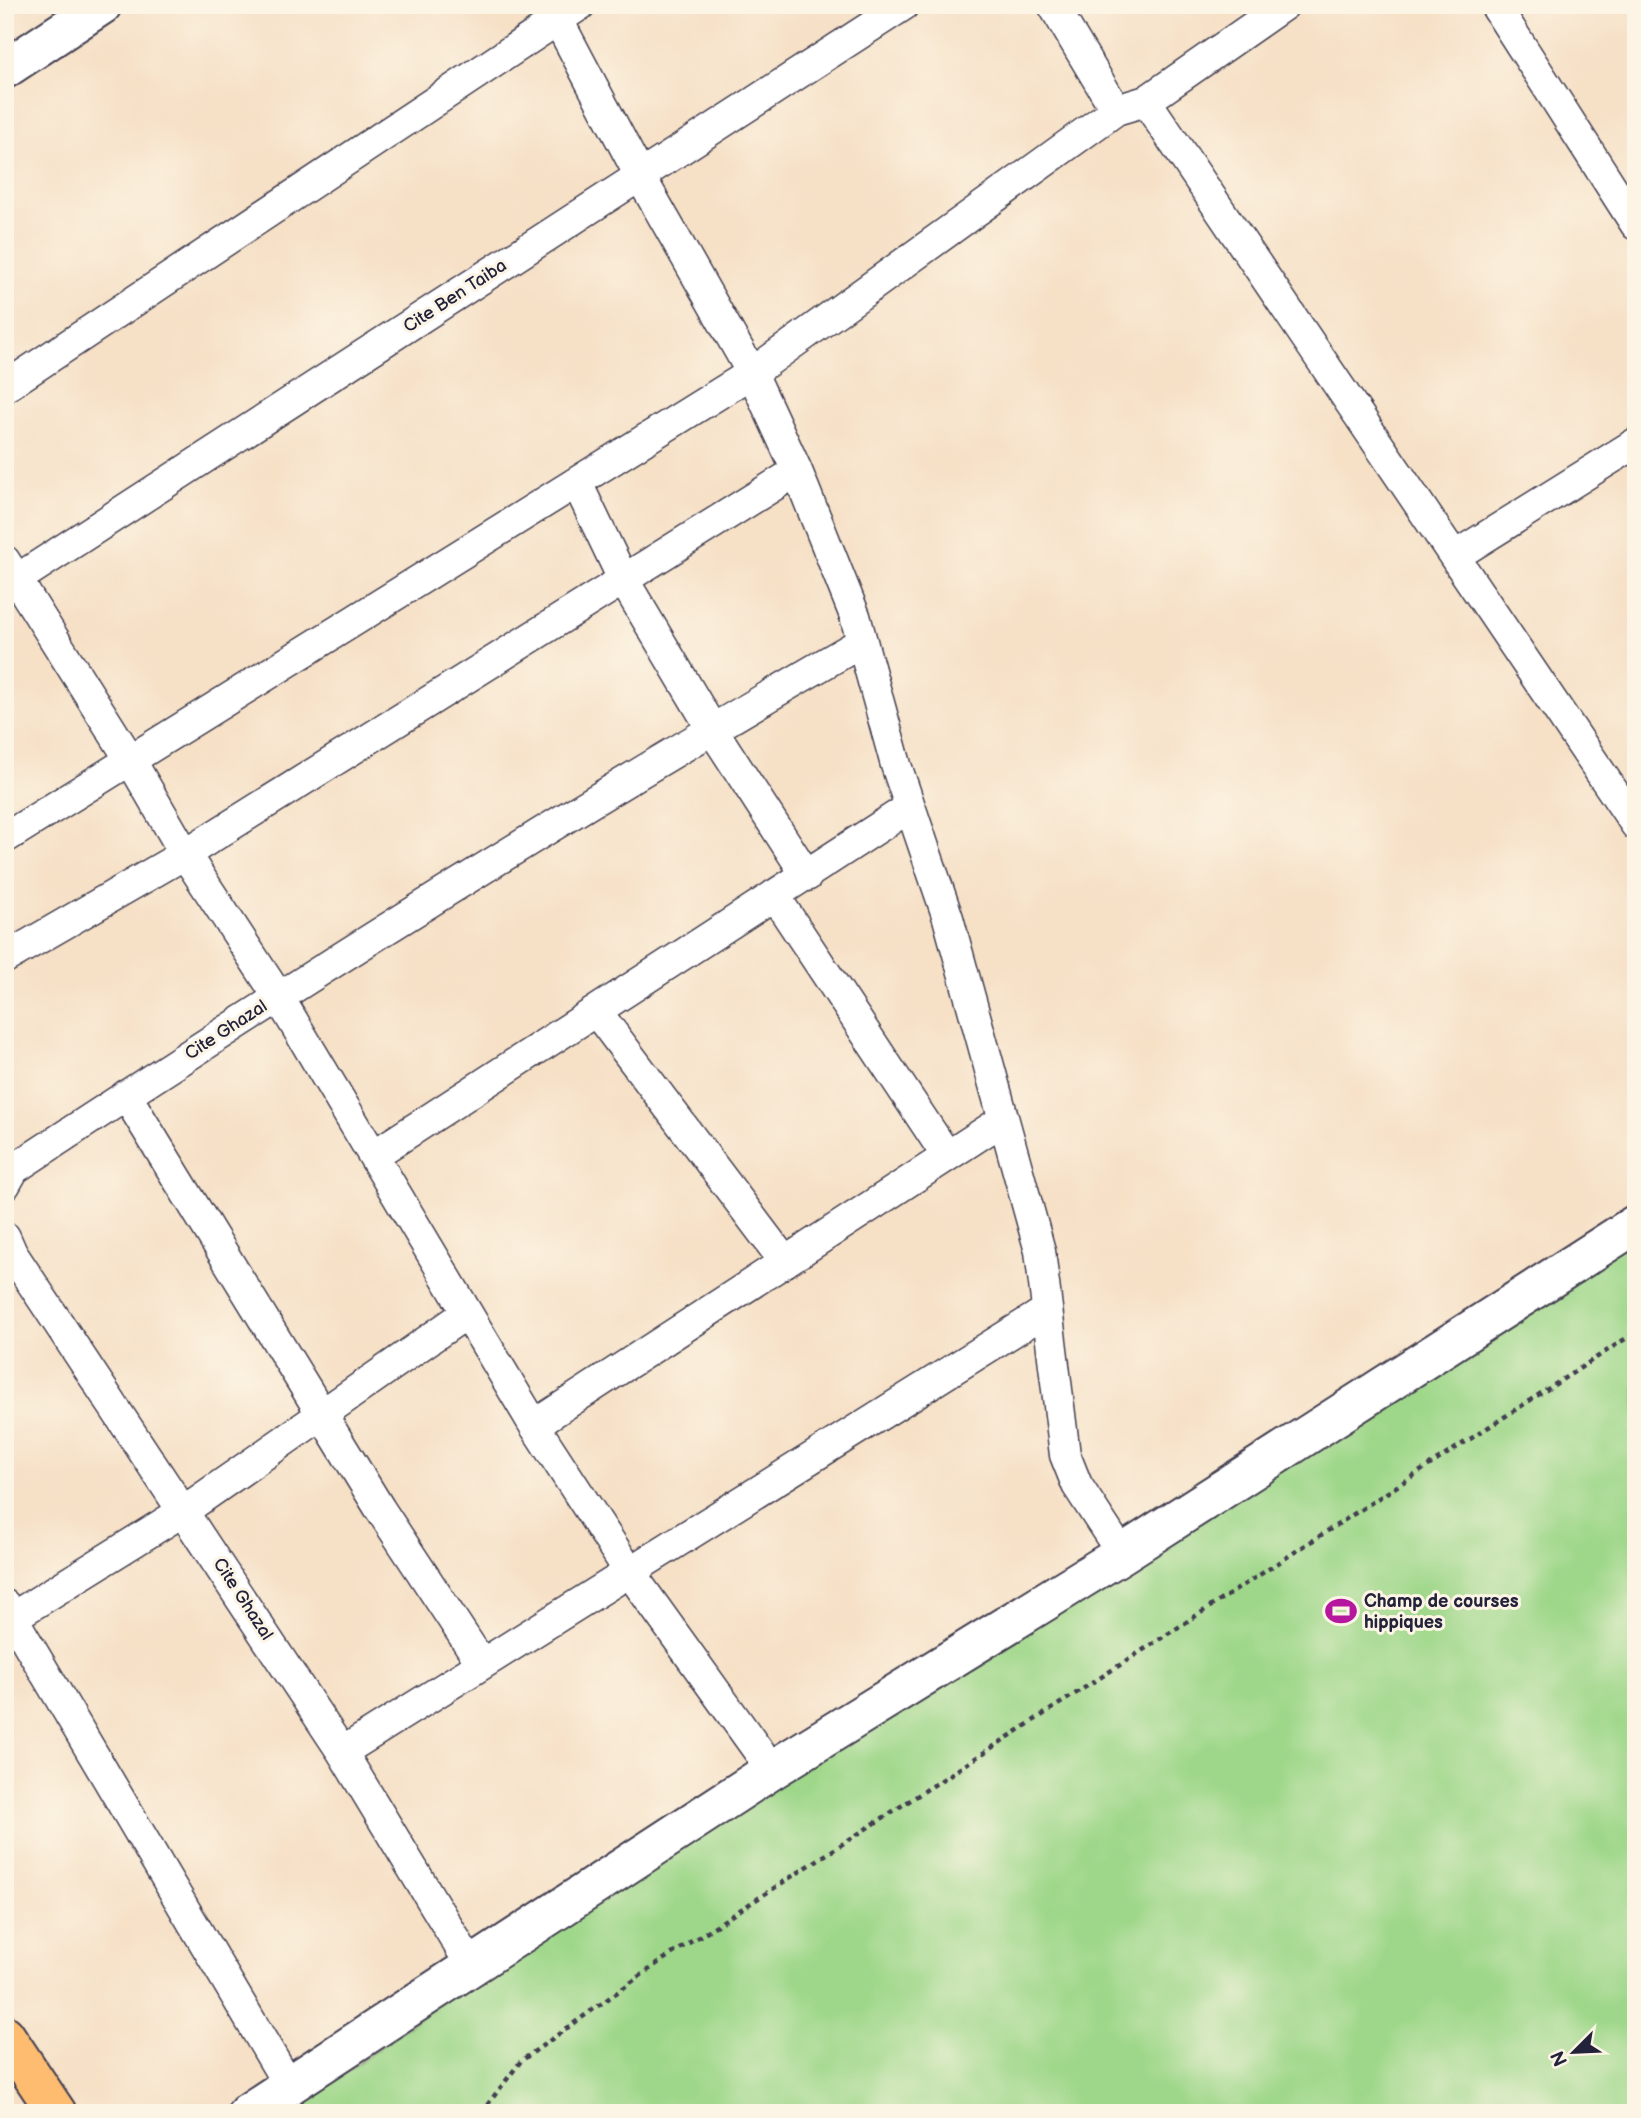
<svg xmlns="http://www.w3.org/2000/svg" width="1641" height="2118" font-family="'Balsamiq Sans',sans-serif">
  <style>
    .green { fill: #9ed789; stroke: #607c62; stroke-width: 2 }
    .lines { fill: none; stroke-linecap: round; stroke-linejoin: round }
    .minor-casing { stroke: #423e50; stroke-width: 33 }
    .tertiary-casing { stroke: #423e50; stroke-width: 42 }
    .trunk-casing { stroke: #423e50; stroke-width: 42 }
    .path { stroke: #423e50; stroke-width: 4.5; stroke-dasharray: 5 5; stroke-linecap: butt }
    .minor { stroke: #fff; stroke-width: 30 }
    .tertiary { stroke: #fff; stroke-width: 38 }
    .trunk { stroke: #fdbc70; stroke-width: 38 }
    .labels { text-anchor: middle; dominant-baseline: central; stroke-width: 6; stroke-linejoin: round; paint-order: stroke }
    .street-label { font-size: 18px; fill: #22223b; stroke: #fcf5e5 }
    .poi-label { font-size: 18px; font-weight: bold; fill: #22223b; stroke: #fcf5e5; text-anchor: start }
  </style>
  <rect width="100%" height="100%" fill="#fcf5e5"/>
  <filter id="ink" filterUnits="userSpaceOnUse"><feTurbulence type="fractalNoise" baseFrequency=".0143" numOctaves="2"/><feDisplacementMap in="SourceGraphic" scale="14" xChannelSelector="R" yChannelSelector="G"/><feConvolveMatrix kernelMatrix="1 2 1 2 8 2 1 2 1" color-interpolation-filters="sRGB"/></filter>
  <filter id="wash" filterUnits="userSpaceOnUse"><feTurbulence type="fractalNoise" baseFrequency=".00686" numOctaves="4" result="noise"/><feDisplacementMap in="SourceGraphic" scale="28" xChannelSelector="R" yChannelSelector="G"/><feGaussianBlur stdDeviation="1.57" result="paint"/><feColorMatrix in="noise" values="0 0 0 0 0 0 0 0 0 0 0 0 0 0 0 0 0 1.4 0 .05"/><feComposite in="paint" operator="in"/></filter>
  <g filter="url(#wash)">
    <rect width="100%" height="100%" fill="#f6e0c6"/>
    <path class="green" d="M1636,1236V2113H291L459,1987Z"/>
  </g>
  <g filter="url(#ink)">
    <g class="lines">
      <defs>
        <path id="minor" d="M550,5L640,176L752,373L797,471L855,616L896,765L948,918L1040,1251L1065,1455L1077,1485L1122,1554
          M1053,5L1116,110
          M1495,5L1636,225
          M1146,101L1636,825
          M5,387L580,5
          M577,483L623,579L712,729L807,876
          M1455,556L1636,443
          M5,561L131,761L185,854L278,996L534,1425L629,1571L772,1770
          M5,587L904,5
          M5,838L752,373L1116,110L1146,101L1284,5
          M774,895L947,1156
          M5,958L185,854L797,471
          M596,1011L785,1262
          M126,1095L380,1509L482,1664
          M374,1155L910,807
          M5,1185L14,1169C292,986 573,808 862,642
          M5,1237L12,1253L342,1752L472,1967
          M534,1425L1003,1120
          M5,1605L289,2086
          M5,1622L185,1510L467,1313
          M342,1752L1046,1311"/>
        <path id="tertiary" d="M5,69L102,5
          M247,2113L772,1770L1122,1554L1636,1224"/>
        <path id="trunk" d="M5,2035L57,2113"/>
      </defs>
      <use href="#minor" class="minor-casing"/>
      <use href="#tertiary" class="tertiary-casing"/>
      <use href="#trunk" class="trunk-casing"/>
      <path class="path" d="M481,2113L521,2061L661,1961L1636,1332"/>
      <use href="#minor" class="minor"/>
      <use href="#tertiary" class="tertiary"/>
      <use href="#trunk" class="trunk"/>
    </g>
  </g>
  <defs>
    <symbol id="stadium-bare" viewBox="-9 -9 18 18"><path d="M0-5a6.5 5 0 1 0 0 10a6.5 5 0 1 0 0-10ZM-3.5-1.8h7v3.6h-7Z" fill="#b5179e" stroke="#fcf5e5" stroke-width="2.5" paint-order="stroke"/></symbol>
  </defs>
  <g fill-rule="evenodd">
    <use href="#stadium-bare" x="1319" y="1589" width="44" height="44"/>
  </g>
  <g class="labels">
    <g class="street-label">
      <text transform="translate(455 296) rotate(-33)">Cite Ben Taiba</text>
      <text transform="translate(226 1030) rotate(-33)">Cite Ghazal</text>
      <text transform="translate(243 1599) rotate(57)">Cite Ghazal</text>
    </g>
    <g class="poi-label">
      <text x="1364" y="1601">Champ de courses<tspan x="1364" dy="21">hippiques</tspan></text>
    </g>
  </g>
  <rect width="1641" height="2118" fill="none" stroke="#fcf5e5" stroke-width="28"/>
  <g transform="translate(1574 2052) rotate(246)" stroke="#fcf5e5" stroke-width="5" paint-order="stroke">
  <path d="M0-5L12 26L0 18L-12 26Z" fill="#22223b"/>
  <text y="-10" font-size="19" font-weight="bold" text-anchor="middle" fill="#22223b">N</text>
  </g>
</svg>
